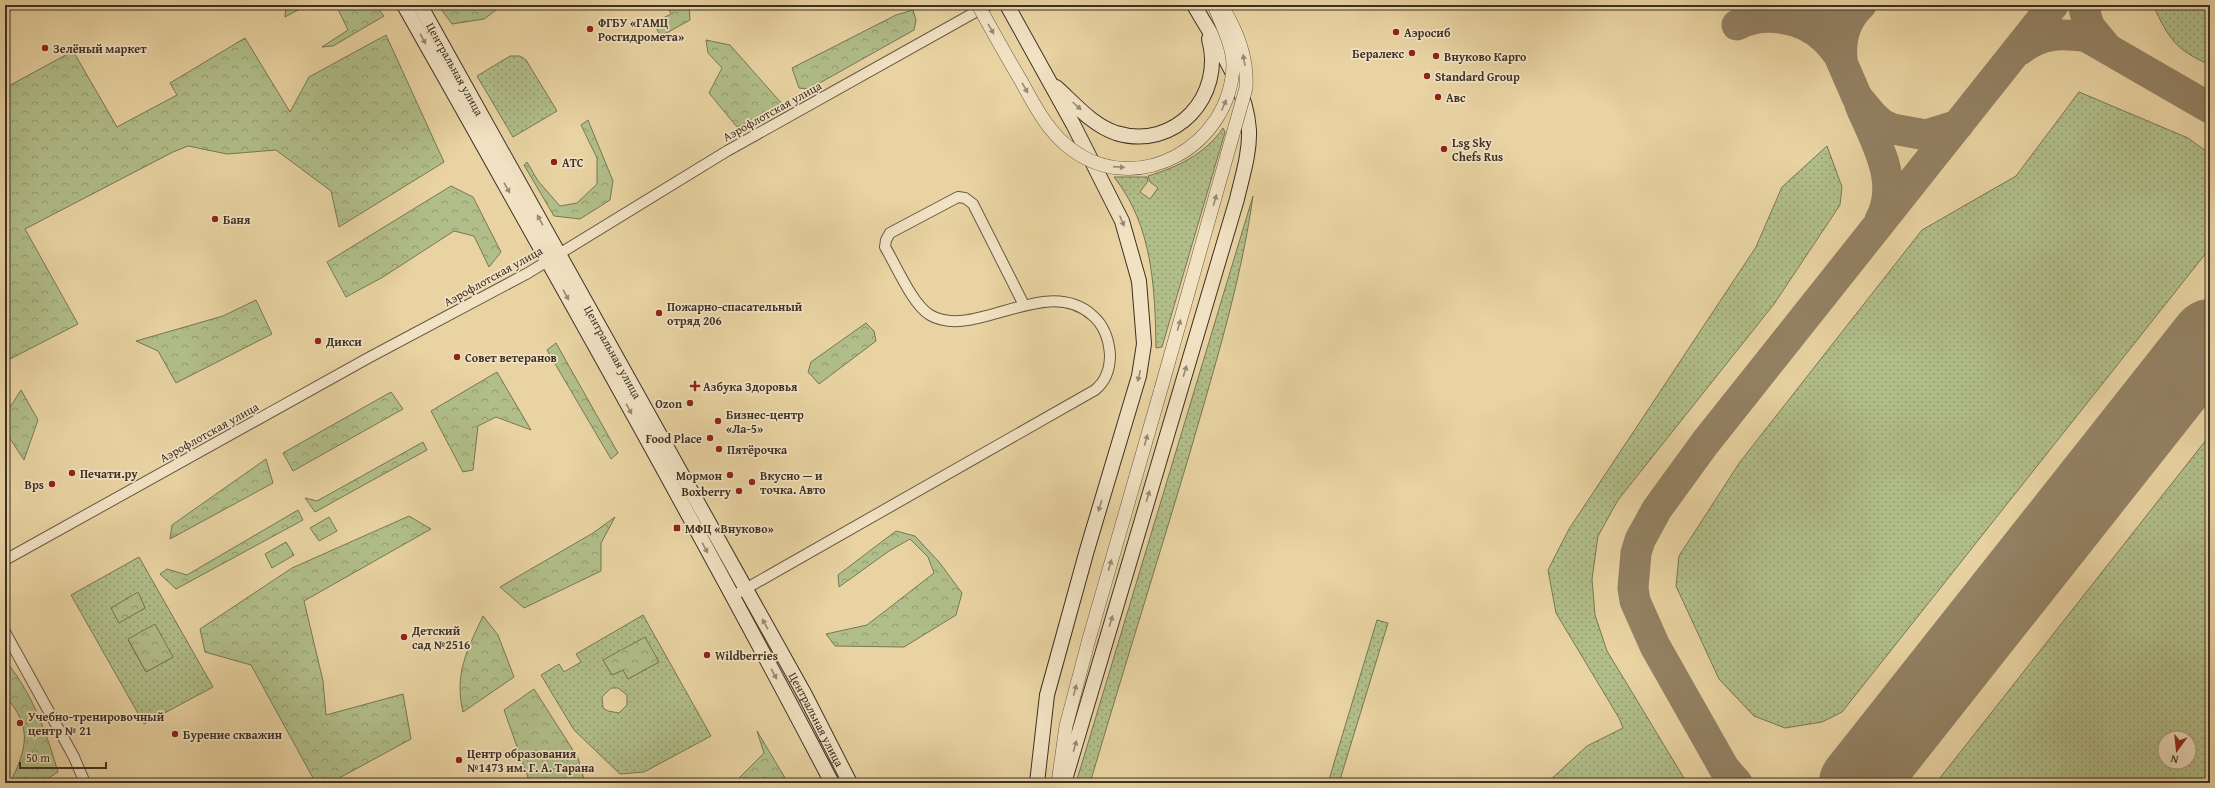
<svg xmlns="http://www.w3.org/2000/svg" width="2215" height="788" font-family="'Gentium Book Plus',serif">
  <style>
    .grass { fill: url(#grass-dots); stroke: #777757; fill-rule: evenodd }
    .forest { fill: url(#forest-crowns); stroke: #777757 }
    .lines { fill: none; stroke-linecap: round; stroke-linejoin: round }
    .taxiway { stroke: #938264; stroke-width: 31 }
    .runway { stroke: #938264; stroke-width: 78 }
    .minor-casing { stroke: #685944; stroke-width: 12 }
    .tertiary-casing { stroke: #685944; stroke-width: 14 }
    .secondary-casing { stroke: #3d3025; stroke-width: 16 }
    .minor { stroke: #f1e2c3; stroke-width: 10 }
    .tertiary { stroke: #f1e2c3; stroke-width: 13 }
    .secondary { stroke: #f1e2c3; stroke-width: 14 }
    .tertiary-bridge-casing { stroke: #685944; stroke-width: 14; stroke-linecap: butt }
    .tertiary-bridge { stroke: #f1e2c3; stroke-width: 13 }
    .oneway { fill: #978974 }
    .poi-dot { fill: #8f2418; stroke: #f1e2c3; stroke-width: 1.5 }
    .labels { text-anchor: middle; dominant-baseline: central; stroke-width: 3.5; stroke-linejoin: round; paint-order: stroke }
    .poi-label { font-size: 12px; font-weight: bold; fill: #3d3025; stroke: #f1e2c3; text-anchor: start }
    .street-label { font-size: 12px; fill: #3d3025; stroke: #f1e2c3 }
  </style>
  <defs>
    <pattern id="grass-dots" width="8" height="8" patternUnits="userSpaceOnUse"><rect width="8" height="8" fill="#b1be89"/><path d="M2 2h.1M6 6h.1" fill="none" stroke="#919b70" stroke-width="1.8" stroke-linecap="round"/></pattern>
    <pattern id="forest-crowns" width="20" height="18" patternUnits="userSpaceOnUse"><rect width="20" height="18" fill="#b1be89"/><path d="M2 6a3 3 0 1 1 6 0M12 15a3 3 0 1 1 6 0" fill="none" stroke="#919b70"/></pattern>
  </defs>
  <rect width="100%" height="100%" fill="#e9d3a2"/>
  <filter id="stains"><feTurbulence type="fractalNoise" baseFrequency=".005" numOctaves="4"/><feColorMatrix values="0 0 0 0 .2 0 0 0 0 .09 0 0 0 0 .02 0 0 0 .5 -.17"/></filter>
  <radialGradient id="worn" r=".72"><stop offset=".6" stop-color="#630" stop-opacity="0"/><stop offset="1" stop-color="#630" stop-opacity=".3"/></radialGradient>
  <path class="grass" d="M2153,5H2210V65C2175,49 2169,39 2153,5Z
    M510,56H520L526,60L557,111L513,137L477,76Z
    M2079,92L2188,138L2210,154V248L1842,712L1822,722L1785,728L1754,716L1719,679L1676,586L1679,556L1740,462L1922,230L2016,176Z
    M1223,128L1225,132L1162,347L1156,348C1155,289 1153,226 1114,177H1147L1148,181L1140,192L1150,199L1158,188L1150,182L1148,176C1178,167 1205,154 1223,128Z
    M1827,146L1842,187L1840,205L1774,304L1618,500L1598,536L1592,579L1595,615L1607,651L1687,783H1547L1587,746L1623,728L1619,718L1556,613L1548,570L1569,529L1756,247L1782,187Z
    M1253,196C1241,282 1215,365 1191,449C1158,560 1123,671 1090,783H1076Z
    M2210,435V783H1936ZM2165,738H2189V762H2165Z
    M139,557L213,687L144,724L71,595ZM138,593L145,608L119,622L111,608ZM128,640L173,657L146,672Z
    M643,615L711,736L644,772L620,774L574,730L541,675L559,664L564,672L581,662L576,654ZM603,660L659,662L628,679L623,670L612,675ZM611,688H618L627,695V705L619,713L608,711L603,708L602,697Z
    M1377,620L1388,623L1339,783H1328Z"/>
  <path class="forest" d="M286,5H307L285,17Z
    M336,5H375L384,16L333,46L322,47L348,30Z
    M438,5H503L484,19L452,24Z
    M667,5H689L690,20L661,36L653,23L671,14Z
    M913,10L916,20L914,30L809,89L799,88L792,68L896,15Z
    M386,35L444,162L339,227L331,191L276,150L227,154L188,146L173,152L25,229L78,324L10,359L5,350V88L73,51L117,127L177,95L170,83L245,38L290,112L309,77Z
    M706,40L730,45L783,105L737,127L709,93L722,68L708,53Z
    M588,120L613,181L610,200L580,219L554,216L524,165L527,162L538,181L560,206L577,203L597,184V158L581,125Z
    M451,186L473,197L501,252L489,267L474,236L454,231L383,277L346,297L327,262Z
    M256,300L272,334L176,383L158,351L136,341L223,316Z
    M866,323L874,331L876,341L819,384L808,372L811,362Z
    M556,343L618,453L611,459L547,350Z
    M497,372L531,430L496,417L478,426L473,470L463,472L431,411Z
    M21,390L38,420L24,460L5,431V415Z
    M391,392L403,409L293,471L283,453Z
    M423,442L427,450L315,512L305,498L317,501Z
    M266,459L273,483L170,539L172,525Z
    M298,510L303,520L176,589L160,574L167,569L187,575Z
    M409,516L431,529L304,601L323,681L326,715L403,694L411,739L330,783H321L313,778L251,665L205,652L200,629L292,568Z
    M329,517L337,531L319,541L310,528Z
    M615,517L601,543V571L524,608L500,587L593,533Z
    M896,531L915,536L939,562L962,593L956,615L904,647L835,646L826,634L867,625L934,573L928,557L910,539L889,551L839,587L838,575Z
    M286,542L294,555L272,568L265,554Z
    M138,592L145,608L119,623L111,608Z
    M483,616L498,635L514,677L463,712C454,674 467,650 483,616Z
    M155,624L173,657L146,672L128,639Z
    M645,637L659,662L628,679L623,670L612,675L603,660Z
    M9,665C33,696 47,734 58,772L41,783H10C27,748 33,727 5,696V670Z
    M534,689L578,758L585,783H530L504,710Z
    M757,731L788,783H734L764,753Z"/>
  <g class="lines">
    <path class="taxiway" d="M1817,5L1857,97L1873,116L1882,124L1893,129L1926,135L1958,125
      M2083,5L2089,26L2108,49
      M1737,25C1764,11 1802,17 1824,38C1831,44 1836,52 1842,59C1840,38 1845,20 1861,5
      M2020,50C2041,33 2061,33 2087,37L2210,108
      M1860,105C1875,141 1901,182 1880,220
      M1737,783L1724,768L1655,646L1635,601L1633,588L1636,553L1640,540L1657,509L1705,443L2053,5
      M1852,783L1867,771"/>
    <path class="runway" d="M1858,783L2210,338"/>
    <defs>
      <path id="minor" d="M5,560L370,357L528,273L727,151L988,5
        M740,592L1095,390C1106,381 1110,370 1110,355C1109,340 1104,325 1092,315C1045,274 974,341 930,315C912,304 896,265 885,247L886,240L890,233L958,197L965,198L973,204L1024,305
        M5,632L74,757L85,783"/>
      <path id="tertiary" d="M5,5H6
        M1058,783L1066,726L1089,639L1161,389"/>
      <g id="secondary">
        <path d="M404,5C549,263 695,521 832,783"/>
        <path id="s1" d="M420,5L805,695L850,783"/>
        <path d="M1007,5L1073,124L1122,221L1139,281L1144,344L1139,376L1087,550L1047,695L1037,783"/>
        <path d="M1056,87C1074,103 1092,125 1116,133C1175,151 1225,96 1209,39"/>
        <path d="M1064,783L1237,199C1242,177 1250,153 1249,130C1246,84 1216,44 1194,5"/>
      </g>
    </defs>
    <use href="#minor" class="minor-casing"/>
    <use href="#tertiary" class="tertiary-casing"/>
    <use href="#secondary" class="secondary-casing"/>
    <use href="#minor" class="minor"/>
    <use href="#tertiary" class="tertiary"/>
    <use href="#secondary" class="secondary"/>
    <defs>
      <path id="tertiary-bridge" d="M978,5C992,30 1005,54 1020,79C1034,104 1046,130 1071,149C1137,199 1231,146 1233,65C1233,46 1221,23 1214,5
        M1161,389L1246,88C1248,57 1237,30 1221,5"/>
    </defs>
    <use href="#tertiary-bridge" class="tertiary-bridge-casing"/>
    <use href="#tertiary-bridge" class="tertiary-bridge"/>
  </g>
  <defs><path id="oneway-solid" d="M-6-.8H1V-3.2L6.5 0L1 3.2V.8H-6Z"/></defs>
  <g class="oneway">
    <use href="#oneway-solid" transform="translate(991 29) rotate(60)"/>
    <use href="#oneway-solid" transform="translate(423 39) rotate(61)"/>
    <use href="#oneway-solid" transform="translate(1244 60) rotate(-100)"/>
    <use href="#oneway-solid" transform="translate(1025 88) rotate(60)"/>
    <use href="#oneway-solid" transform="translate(1224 105) rotate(-67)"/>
    <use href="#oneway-solid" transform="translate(1077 106) rotate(42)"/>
    <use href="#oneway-solid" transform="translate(1119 167) rotate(4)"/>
    <use href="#oneway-solid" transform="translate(507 188) rotate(61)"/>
    <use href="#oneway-solid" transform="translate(1215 200) rotate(-74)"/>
    <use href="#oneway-solid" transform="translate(540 220) rotate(-119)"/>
    <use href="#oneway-solid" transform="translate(1122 221) rotate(67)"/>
    <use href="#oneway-solid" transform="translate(566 295) rotate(61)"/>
    <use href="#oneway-solid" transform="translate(1179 325) rotate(-74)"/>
    <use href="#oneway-solid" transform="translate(1185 371) rotate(-73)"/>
    <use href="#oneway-solid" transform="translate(1139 376) rotate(104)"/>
    <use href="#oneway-solid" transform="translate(629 409) rotate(61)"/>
    <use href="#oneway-solid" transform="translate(1146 440) rotate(-74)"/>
    <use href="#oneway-solid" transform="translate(1148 496) rotate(-73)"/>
    <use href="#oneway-solid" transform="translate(1100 506) rotate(107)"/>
    <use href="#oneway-solid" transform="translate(705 548) rotate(61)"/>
    <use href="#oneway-solid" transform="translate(1110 565) rotate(-74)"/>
    <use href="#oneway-solid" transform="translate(1111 621) rotate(-73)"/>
    <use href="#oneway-solid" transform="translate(765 624) rotate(-119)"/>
    <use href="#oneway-solid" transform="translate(774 674) rotate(61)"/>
    <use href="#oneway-solid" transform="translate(1075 690) rotate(-75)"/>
    <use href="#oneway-solid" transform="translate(1075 746) rotate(-74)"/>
  </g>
  <g class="poi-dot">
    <circle cx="590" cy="29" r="4"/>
    <circle cx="1396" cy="32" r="4"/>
    <circle cx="45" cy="48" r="4"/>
    <circle cx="1412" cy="53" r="4"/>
    <circle cx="1436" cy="56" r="4"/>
    <circle cx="1427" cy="76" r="4"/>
    <circle cx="1438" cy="97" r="4"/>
    <circle cx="1444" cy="149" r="4"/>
    <circle cx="554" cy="162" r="4"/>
    <circle cx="215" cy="219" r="4"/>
    <circle cx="659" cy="313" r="4"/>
    <circle cx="318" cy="341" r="4"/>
    <circle cx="457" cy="357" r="4"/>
    <path d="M693 380h4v4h4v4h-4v4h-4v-4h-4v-4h4z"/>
    <circle cx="690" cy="403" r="4"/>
    <circle cx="718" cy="421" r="4"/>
    <circle cx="710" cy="438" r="4"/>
    <circle cx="719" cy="449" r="4"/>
    <circle cx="72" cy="473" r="4"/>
    <circle cx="730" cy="475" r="4"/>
    <circle cx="752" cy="482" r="4"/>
    <circle cx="52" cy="484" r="4"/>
    <circle cx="739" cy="491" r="4"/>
    <rect x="673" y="524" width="8" height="8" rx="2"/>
    <circle cx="404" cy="637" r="4"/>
    <circle cx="707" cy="655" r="4"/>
    <circle cx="20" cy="723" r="4"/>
    <circle cx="175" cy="734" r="4"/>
    <circle cx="459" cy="760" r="4"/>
  </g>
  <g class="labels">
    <g class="poi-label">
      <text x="598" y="22">ФГБУ «ГАМЦ<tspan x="598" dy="14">Росгидромета»</tspan></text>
      <text x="1404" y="32">Аэросиб</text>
      <text x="53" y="48">Зелёный маркет</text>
      <text x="1404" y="53" text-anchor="end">Бералекс</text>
      <text x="1444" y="56">Внуково Карго</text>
      <text x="1435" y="76">Standard Group</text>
      <text x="1446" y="97">Авс</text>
      <text x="1452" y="142">Lsg Sky<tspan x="1452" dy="14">Chefs Rus</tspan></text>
      <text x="562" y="162">АТС</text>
      <text x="223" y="219">Баня</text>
      <text x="667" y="306">Пожарно-спасательный<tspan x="667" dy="14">отряд 206</tspan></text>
      <text x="326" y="341">Дикси</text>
      <text x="465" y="357">Совет ветеранов</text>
      <text x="703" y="386">Азбука Здоровья</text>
      <text x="682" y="403" text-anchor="end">Ozon</text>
      <text x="726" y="414">Бизнес-центр<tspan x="726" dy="14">«Ла-5»</tspan></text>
      <text x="702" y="438" text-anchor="end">Food Place</text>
      <text x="727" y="449">Пятёрочка</text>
      <text x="80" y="473">Печати.ру</text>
      <text x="722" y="475" text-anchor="end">Мормон</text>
      <text x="760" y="475">Вкусно — и<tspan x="760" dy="14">точка. Авто</tspan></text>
      <text x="44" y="484" text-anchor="end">Bps</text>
      <text x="731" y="491" text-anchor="end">Boxberry</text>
      <text x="685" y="528">МФЦ «Внуково»</text>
      <text x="412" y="630">Детский<tspan x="412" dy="14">сад №2516</tspan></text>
      <text x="715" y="655">Wildberries</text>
      <text x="28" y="716">Учебно-тренировочный<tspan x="28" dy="14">центр № 21</tspan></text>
      <text x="183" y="734">Бурение скважин</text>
      <text x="467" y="753">Центр образования<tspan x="467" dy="14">№1473 им. Г. А. Тарана</tspan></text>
    </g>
    <g class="street-label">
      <text stroke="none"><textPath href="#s1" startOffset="73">Центральная улица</textPath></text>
      <text transform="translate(772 111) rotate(-29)">Аэрофлотская улица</text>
      <text transform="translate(493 276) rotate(-29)">Аэрофлотская улица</text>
      <text stroke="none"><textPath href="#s1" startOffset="397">Центральная улица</textPath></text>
      <text transform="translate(209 432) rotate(-29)">Аэрофлотская улица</text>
      <text stroke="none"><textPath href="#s1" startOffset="817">Центральная улица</textPath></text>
    </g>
  </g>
  <rect width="2215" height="788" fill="none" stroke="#e9d3a2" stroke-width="20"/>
  <rect x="6" y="6" width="2203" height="776" fill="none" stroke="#3d3025" stroke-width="2"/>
  <rect x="10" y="10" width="2195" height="768" fill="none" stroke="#3d3025"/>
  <g transform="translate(2177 750) rotate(195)"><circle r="19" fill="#f1e2c3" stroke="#a99b84"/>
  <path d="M0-3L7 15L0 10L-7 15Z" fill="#8f2418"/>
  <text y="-6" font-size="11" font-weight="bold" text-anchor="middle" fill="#3d3025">N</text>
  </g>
  <path d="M20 762v6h86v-6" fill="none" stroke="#3d3025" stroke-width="2"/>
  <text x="26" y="762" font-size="12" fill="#3d3025" stroke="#f1e2c3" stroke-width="3" paint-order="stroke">50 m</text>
  <rect width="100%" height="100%" filter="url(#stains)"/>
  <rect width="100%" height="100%" fill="url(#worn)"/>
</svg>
